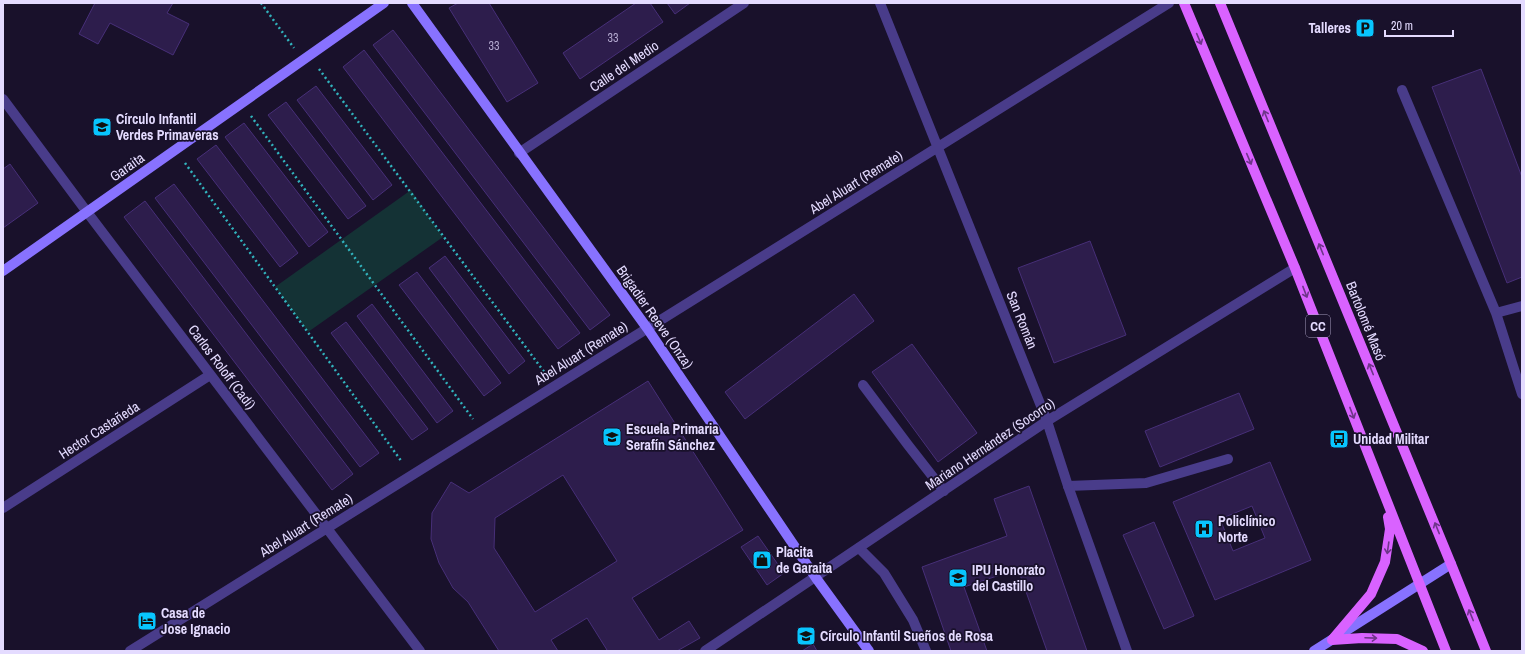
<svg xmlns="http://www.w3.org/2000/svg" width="1525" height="654" font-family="'Archivo Narrow',sans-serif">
	<rect width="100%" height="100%" fill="#19112b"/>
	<path fill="#143235" d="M411,190l32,47 -135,95 -33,-45z"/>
	<path fill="#2d1d4c" stroke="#472f78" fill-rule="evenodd" d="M95,3h78l-6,10 22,11 -16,31 -63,-32 -12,21 -19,-10z
		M458,3h31l49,80 -31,19 -58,-94z
		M636,3h14l13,19 -83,57 -17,-26z
		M667,3h23l-15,11z
		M393,30l217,285 -20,15 -217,-285z
		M364,50l216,283 -22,16 -215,-282z
		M1481,69l41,108v100l-15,6 -75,-196z
		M316,86l76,99 -19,15 -76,-100z
		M286,102l80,104 -18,13 -80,-104z
		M244,123l84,109 -19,15 -84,-110z
		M216,145l82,108 -18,14 -83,-108z
		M10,164l28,39 -35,25v-59z
		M174,184l205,269 -19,14 -205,-269z
		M145,201l208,273 -21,16 -208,-273z
		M1090,241l36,94 -72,28 -36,-95z
		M445,256l80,105 -16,13 -80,-106z
		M417,272l84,111 -17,13 -85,-111z
		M854,294l20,27 -129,98 -20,-27z
		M372,304l81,107 -16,12 -80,-107z
		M346,322l82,107 -16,11 -81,-107z
		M912,344l65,89 -39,29 -66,-90z
		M648,381l95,149 -111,68 27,42 30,-19 11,17 -23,13h-73l3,-1 -20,-32 -36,22 7,11h-59l-31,-49 -15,-14 -14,-25 -8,-24 1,-26 19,-31 18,11zM563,475l54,86 -82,51 -41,-64 1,-30z
		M1239,393l15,36 -94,38 -15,-36z
		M1270,462l41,98 -96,40 -42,-98zM1252,506l13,32 -32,13 -13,-32z
		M1029,486l58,165h-40l-29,-82 -54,18 23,64h-36l-29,-84 85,-31 -13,-37z
		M1154,522l40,94 -30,13 -41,-94z
		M758,536l26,37 -17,12 -26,-38z
		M813,644l4,7h-15z"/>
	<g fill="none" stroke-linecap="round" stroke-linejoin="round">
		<path stroke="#31b3bd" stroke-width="2.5" stroke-dasharray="2 3" stroke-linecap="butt" d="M261,3l33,45
			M319,69l226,304
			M251,116l222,303
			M185,163l217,299"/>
		<path stroke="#493c8a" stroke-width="10" d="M1402,90l94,223 26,81
			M1496,313l26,-7
			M863,385l45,60 36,46
			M1068,486l78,-3 82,-24
			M859,548l25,25 29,47 13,31"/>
		<path stroke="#493c8a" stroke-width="10" d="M880,3l167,418 21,65 59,165
			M3,99l84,113 333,439
			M519,153l225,-150
			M3,508l207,-133
			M130,651l1039,-648
			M705,651l342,-230 248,-153"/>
		<path stroke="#8872ff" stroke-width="10" d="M412,3l235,325 169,250 53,73
			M3,271l381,-268
			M1314,651l137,-87"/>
		<path stroke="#d962ff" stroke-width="10" d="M1184,3l111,265 151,383
			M1220,3l231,561 35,87
			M1332,640l39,-46 14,-32 5,-33 -2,-12
			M1332,640l30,-2 35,1 26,12"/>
	</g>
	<defs><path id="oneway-shaft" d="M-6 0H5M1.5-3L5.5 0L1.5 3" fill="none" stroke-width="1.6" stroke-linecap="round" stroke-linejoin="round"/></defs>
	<g stroke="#6f358a">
		<use href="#oneway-shaft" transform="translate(1199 39) rotate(67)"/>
		<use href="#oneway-shaft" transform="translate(1266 116) rotate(-112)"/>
		<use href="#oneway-shaft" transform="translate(1249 159) rotate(67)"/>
		<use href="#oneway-shaft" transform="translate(1321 249) rotate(-112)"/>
		<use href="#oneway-shaft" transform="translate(1305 292) rotate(69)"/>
		<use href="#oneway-shaft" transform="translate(1371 369) rotate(-112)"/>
		<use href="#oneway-shaft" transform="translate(1352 413) rotate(69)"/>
		<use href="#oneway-shaft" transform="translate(1437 528) rotate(-112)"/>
		<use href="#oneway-shaft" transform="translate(1388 548) rotate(98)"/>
		<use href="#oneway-shaft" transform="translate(1471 615) rotate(-112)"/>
		<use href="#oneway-shaft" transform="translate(1371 638) rotate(2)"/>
	</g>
	<defs>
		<symbol id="parking-square" viewBox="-11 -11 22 22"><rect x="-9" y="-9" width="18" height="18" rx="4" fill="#08c5fe" stroke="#19112b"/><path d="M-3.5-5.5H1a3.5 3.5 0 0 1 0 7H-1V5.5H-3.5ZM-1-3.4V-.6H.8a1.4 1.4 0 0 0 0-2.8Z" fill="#111"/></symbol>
		<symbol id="school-square" viewBox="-11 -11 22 22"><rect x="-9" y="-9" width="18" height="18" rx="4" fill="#08c5fe" stroke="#19112b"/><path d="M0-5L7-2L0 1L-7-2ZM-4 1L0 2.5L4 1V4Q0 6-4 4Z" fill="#111"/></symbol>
		<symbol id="bus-square" viewBox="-11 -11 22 22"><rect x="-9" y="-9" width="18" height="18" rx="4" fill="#08c5fe" stroke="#19112b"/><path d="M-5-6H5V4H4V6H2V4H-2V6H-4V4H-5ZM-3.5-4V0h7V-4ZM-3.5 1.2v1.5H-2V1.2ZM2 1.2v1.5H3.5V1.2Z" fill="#111"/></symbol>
		<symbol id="hospital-square" viewBox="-11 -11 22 22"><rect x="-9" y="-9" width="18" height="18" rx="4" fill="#08c5fe" stroke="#19112b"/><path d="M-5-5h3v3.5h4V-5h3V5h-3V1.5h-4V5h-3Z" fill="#111"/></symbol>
		<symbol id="shop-square" viewBox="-11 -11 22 22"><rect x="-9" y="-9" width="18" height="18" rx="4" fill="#08c5fe" stroke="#19112b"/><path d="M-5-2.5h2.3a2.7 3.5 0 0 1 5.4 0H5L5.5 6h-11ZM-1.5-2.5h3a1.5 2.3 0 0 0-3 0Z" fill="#111"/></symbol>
		<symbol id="hotel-square" viewBox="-11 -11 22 22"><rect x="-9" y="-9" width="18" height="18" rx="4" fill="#08c5fe" stroke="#19112b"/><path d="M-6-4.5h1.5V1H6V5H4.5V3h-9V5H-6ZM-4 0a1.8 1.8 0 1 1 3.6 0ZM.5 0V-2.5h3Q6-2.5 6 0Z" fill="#111"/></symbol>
	</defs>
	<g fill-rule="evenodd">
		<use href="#parking-square" x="1354" y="17" width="22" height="22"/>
		<use href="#school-square" x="91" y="116" width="22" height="22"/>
		<use href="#school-square" x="601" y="426" width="22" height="22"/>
		<use href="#bus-square" x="1328" y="428" width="22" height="22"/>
		<use href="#hospital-square" x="1193" y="518" width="22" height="22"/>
		<use href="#shop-square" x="751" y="549" width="22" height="22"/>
		<use href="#school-square" x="947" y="567" width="22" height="22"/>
		<use href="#hotel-square" x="136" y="610" width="22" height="22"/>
		<use href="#school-square" x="795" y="625" width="22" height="22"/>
	</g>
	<g text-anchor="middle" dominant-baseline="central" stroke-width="3.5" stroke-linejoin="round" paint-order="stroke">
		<g font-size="12" fill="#b6acd2">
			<text x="613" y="38">33</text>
			<text x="494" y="46">33</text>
		</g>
		<rect fill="#19112b" stroke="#a79ebf" stroke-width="1" x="1306" y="315" width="24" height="22" rx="3"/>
		<g font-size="13" font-weight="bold" fill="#e4dbff">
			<text x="1318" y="326">CC</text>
		</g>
		<g font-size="14" font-weight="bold" fill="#e4dbff" stroke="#19112b" text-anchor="start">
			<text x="1351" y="28" text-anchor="end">Talleres</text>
			<text x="116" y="119">Círculo Infantil<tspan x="116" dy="16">Verdes Primaveras</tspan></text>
			<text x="626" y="429">Escuela Primaria<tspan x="626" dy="16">Serafín Sánchez</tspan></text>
			<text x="1353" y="439">Unidad Militar</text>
			<text x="1218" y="521">Policlínico<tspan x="1218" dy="16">Norte</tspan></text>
			<text x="776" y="552">Placita<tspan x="776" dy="16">de Garaita</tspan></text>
			<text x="972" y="570">IPU Honorato<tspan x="972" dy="16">del Castillo</tspan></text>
			<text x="161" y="613">Casa de<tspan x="161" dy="16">Jose Ignacio</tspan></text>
			<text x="820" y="636">Círculo Infantil Sueños de Rosa</text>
		</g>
		<g font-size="14" fill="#e4dbff" stroke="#19112b">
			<text transform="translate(624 66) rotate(-34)">Calle del Medio</text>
			<text transform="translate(127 167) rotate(-35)">Garaita</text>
			<text transform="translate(856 182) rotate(-32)">Abel Aluart (Remate)</text>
			<text transform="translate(655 317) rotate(55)">Brigadier Reeve (Onza)</text>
			<text transform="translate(1022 320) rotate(68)">San Román</text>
			<text transform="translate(1366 321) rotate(68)">Bartolomé Masó</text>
			<text transform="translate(581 353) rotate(-32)">Abel Aluart (Remate)</text>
			<text transform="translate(222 367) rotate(53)">Carlos Roloff (Cadí)</text>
			<text transform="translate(99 430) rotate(-33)">Hector Castañeda</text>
			<text transform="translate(990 444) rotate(-34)">Mariano Hernández (Socorro)</text>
			<text transform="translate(306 525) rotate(-32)">Abel Aluart (Remate)</text>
		</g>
	</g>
	<rect width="1525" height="654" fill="none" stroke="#e4dbff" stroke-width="8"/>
	<path d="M1385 30v6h68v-6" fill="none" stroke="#e4dbff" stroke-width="2"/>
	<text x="1391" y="30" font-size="12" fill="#e4dbff" stroke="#19112b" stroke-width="3" paint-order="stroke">20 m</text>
</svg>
